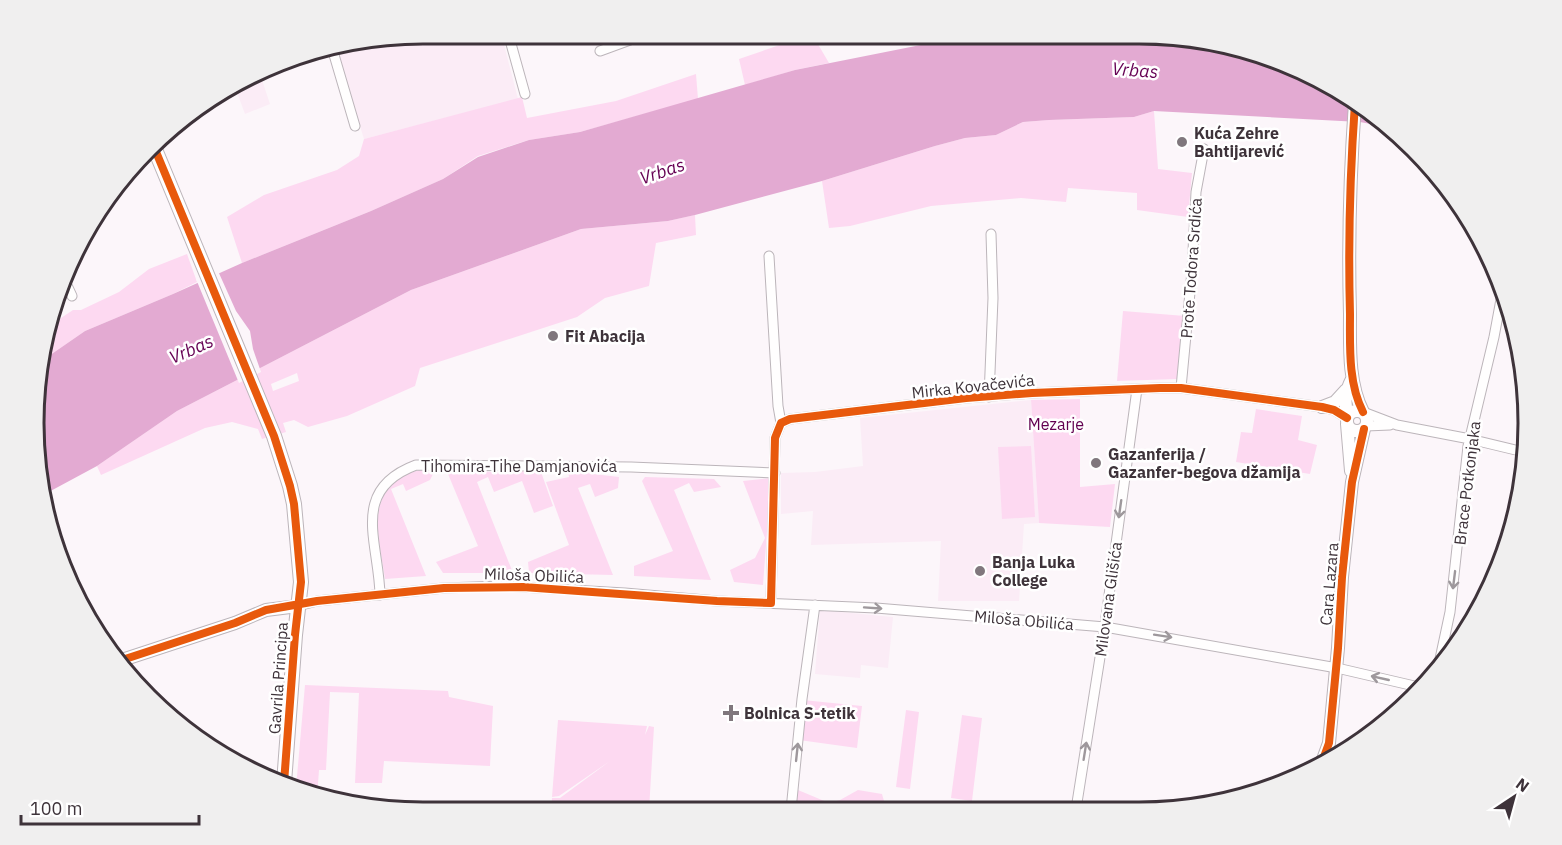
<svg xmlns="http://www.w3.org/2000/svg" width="1562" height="845" font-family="'IBM Plex Sans',sans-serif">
	<rect width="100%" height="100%" fill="#fcf6fa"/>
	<path fill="#fbecf6" d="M423,33h78l17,66 -154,40 -29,-92z
		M260,74l10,30 -25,10 -10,-27z
		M1031,400l8,123 -15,1 -5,77h-81l3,-60 -130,4 2,-34 -32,3v-41l34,-1 48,-6 -3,-48z
		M820,610l73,7 -5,51 -27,-3 -1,13 -45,-4z"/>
	<path fill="#fdd9f1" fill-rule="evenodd" d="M812,34l17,29 -34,7 -50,15 -6,-26z
		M696,74l2,25 -118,33 -51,8 -51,16 -35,23 -72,32 -129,52 -15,-46 37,-22 73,-25 22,-14 5,-17 158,-42 5,21 89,-17z
		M1154,111l4,58 34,4 -4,44 -51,-7v-17l-69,-5 -2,14 -45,-4 -90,8 -81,20 -21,2 -7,-47 113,-35 30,-8 31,-3 27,-13 26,-2 85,-3z
		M695,215l1,20 -40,8 -7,43 -44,12 -28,19 -157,51 -5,18 -68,30 -39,11 -14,-7 -11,3 3,9 -24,7 -4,-10 -26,-7 -27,6 -104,47 -4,-9 80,-55 234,-121 170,-61 87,-8zM297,373l2,8 -26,10 -2,-7z
		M187,254l10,28 -24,12 -88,37 -42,29 3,-32 27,-18h8l38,-18 30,-23z
		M1123,311l62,5 -8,63 -60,2z
		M1080,399v88l35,-3 -5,43 -71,-4 -8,-123z
		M1256,409l46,7 -4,24 19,5 -7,29 -74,-12 5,-30 11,1z
		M1031,446l4,71 -33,2 -4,-72z
		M451,468l40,4 49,-3 13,37 -19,7 -12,-32 -28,11 -6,-15 -11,5 36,91h-70l-7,-11 42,-16 -30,-72 -1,-4z
		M426,469l8,3 -4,8 -24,11 -3,-7 -12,5 35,87 -41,3c-4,-31 -19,-76 11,-98 10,-7 17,-10 30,-12z
		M568,471l51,6 -1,11 -23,9 -5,-13 -12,4 35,87 -84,-2 -1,-11 41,-17 -23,-63 23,-5z
		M645,477l69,2 7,8 -27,5 -5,-9 -15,7 37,90 -77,-4v-10l39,-15 -31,-70z
		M771,478l-8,107 -29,-3 -4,-12 25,-12 10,-20 -22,-57z
		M305,685l143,6 1,6 44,9 -3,60 -106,-5 -2,22h-27l4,-90 -29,-1 -4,78h-7l-2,27 -21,-9z
		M803,700l59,6 -5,42 -58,-8z
		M906,710l13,2 -9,77 -14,-2z
		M962,715l20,3 -10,83 -21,-3z
		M558,720l89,6 -2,9 4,-9 5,1 -5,83 -98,1 1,-13h8l50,-37 -51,35 -7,1z
		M798,790l31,13 11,-3 18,-10 24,4 2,7 -1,9h-47l-30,-4v4h-11z"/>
	<path fill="#e3aad2" d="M976,34h189l76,12 93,39 47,41 -21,-4 -206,-11 -20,6 -85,3 -26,2 -27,13 -31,3 -30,8 -113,35 -127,34 -27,6 -87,8 -170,61 -234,121 -80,55 -52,28 -11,-46 9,-88 42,-29 88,-37 69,-31 129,-52 72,-32 35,-22 51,-17 51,-8 215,-62z"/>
	<path fill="#fcf6fa" d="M218,271l18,40 14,20 3,18 8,23 -22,11 -43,-104z"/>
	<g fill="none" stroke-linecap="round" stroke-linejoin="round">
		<defs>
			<path id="minor" d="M508,33l17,61
				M332,48l23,78
				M600,51l30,-11 10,-7
				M769,256l9,150 3,17
				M65,281l7,15
				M1181,388l11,-117 4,-79 8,-43
				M989,397l4,-99 -2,-64
				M1363,412l34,13 73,14 54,13
				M1366,426l24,-1
				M380,595c-1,-53 -31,-105 36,-130l215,2 144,6
				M771,603l4,-165 6,-15 9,-4 176,-21 66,-5 128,-5h21l141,19 12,3 13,8
				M298,606l19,-5 127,-13 59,-2 122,7 92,8 159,7 229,19 232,41 86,20
				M1437,673l13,-61 18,-166 26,-109 8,-43
				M213,748h1
				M1076,809l28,-177 33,-243
				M791,810l11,-111 13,-94"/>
			<path id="tertiary" d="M1355,103c-5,70 -7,140 -5,211 0,32 -2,69 13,98
				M1322,407l13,-5 11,-12
				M1347 421a10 10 0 1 1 20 0a10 10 0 1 1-20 0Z
				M1348,415c-5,-13 -2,-24 4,-36
				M1347,424l4,47
				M119,661l116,-38 31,-13 32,-4
				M1321,765l8,-22 9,-95 4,-71 10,-95 12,-53"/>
			<path id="secondary" d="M154,147l120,289 16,50 4,18 7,78 -6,53 -11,148"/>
		</defs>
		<use href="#minor" stroke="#bcb5ba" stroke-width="11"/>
		<use href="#tertiary" stroke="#bcb5ba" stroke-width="14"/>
		<use href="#secondary" stroke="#bcb5ba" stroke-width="16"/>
		<use href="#minor" stroke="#fffefe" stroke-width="9"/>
		<use href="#tertiary" stroke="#fffefe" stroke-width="12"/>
		<use href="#secondary" stroke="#fffefe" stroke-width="14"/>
		<defs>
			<path id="cycleway" d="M1355,103c-5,70 -7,140 -5,211 0,32 -2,69 13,98
				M154,147l120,289 16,50 4,18 7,78 -6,53 -11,148
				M119,661l116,-38 31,-13 51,-9 127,-13 79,-1 194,14 54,2 4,-165 6,-15 9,-4 176,-21 66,-5 128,-5h21l141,19 12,3 13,8
				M1321,765l8,-22 9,-95 4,-71 10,-95 12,-53"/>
		</defs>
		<use href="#cycleway" stroke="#fff" stroke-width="11"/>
		<use href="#cycleway" stroke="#e8590c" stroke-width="8"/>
	</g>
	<defs><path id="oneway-shaft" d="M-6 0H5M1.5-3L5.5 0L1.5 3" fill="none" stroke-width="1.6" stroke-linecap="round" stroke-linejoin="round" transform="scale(1.5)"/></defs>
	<g stroke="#9e989c">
		<use href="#oneway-shaft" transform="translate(1120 509) rotate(98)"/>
		<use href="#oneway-shaft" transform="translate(1454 580) rotate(97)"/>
		<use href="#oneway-shaft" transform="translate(873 608) rotate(4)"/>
		<use href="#oneway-shaft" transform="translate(1163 636) rotate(9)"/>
		<use href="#oneway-shaft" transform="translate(1380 678) rotate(-167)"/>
		<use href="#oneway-shaft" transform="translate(1085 751) rotate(-81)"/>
		<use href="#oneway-shaft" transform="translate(797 752) rotate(-84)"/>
	</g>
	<g fill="#80777d" stroke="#fff" stroke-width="2">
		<circle cx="1182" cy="142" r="6"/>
		<circle cx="553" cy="336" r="6"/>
		<circle cx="1096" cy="463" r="6"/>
		<circle cx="980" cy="571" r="6"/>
		<path d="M728 704h6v6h6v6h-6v6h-6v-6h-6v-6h6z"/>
	</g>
	<g text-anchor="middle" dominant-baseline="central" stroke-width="5" stroke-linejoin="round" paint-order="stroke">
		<g font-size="16" font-weight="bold" fill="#3e333a" stroke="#fff" text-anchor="start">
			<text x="1194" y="133">Kuća Zehre<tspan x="1194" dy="18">Bahtijarević</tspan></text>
			<text x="565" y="336">Fit Abacija</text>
			<text x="1108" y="454">Gazanferija /<tspan x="1108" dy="18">Gazanfer-begova džamija</tspan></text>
			<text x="992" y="562">Banja Luka<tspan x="992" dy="18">College</tspan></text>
			<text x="744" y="713">Bolnica S-tetik</text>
		</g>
		<g font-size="16" fill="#3e333a" stroke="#fff">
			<text transform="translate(1191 268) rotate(-86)">Prote Todora Srdića</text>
			<text transform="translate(973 386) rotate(-6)">Mirka Kovačevića</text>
			<text x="519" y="466">Tihomira-Tihe Damjanovića</text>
			<text transform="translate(1467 483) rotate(-83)">Brace Potkonjaka</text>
			<text transform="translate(534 575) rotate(2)">Miloša Obilića</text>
			<text transform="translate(1329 584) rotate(-85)">Cara Lazara</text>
			<text transform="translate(1108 599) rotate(-82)">Milovana Glišića</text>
			<text transform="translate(1024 620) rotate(5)">Miloša Obilića</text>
			<text transform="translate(278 678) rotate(-86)">Gavrila Principa</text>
		</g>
		<g font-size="16" fill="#620050" stroke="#fff">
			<text x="1056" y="424">Mezarje</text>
		</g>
		<g font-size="18" font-style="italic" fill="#650153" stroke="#fff">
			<text transform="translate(1135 70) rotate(4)">Vrbas</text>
			<text transform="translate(662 171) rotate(-19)">Vrbas</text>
			<text transform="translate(191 349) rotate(-24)">Vrbas</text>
		</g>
	</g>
	<path d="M0 0H1562V845H0ZM423 44H1139A379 379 0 0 1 1518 423V423A379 379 0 0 1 1139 802H423A379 379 0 0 1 44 423V423A379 379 0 0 1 423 44Z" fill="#f0efef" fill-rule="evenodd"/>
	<path fill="none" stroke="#3e333a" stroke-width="3" d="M423 44H1139A379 379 0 0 1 1518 423V423A379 379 0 0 1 1139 802H423A379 379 0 0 1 44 423V423A379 379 0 0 1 423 44Z"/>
	<g transform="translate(1514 797) rotate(36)" stroke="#ffffff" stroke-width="4.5" paint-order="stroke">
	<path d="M0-4.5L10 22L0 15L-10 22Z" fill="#3e333a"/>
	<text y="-9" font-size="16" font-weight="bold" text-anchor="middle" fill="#3e333a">N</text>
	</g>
	<path d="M21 815v9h178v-9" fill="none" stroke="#3e333a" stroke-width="3"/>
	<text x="30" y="815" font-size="18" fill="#3e333a" stroke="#ffffff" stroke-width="4.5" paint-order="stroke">100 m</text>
</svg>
